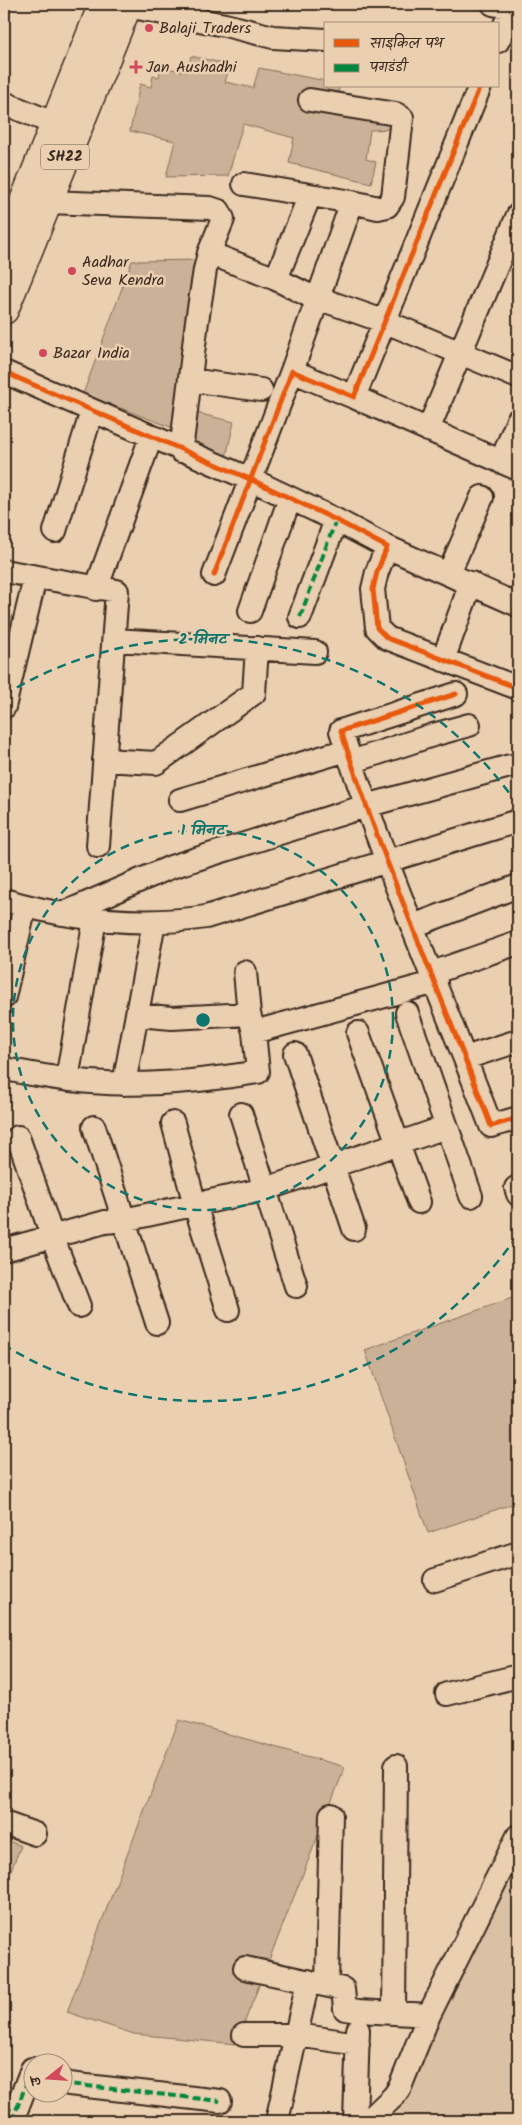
<svg xmlns="http://www.w3.org/2000/svg" width="522" height="2125" font-family="Kalam,'Playpen Sans Deva',sans-serif">
	<rect width="100%" height="100%" fill="#eacfb1"/>
	<filter id="ink" filterUnits="userSpaceOnUse"><feTurbulence type="fractalNoise" baseFrequency=".02" numOctaves="2"/><feDisplacementMap in="SourceGraphic" scale="10" xChannelSelector="R" yChannelSelector="G"/><feConvolveMatrix kernelMatrix="1 2 1 2 8 2 1 2 1" color-interpolation-filters="sRGB"/></filter>
	<g filter="url(#ink)">
		<path fill="#dac0a4" d="M518,1852v269h-125z"/>
		<path fill="#cbb197" stroke="#836e5a" d="M191,56l39,9 -5,17 28,6 6,-20 67,13v5h13l-3,24 57,8v11l-23,1 -4,29 10,3 -5,21 -82,-20 5,-25 -51,-14 -15,52 -62,1 9,-36 -45,-10 10,-47 11,3 2,-11 6,1 2,-10 26,5z
			M202,260l-26,169 -93,-35 49,-133z
			M197,413l37,9 -8,35 -38,-9z
			M518,1296v206l-90,31 -63,-183z
			M179,1720l166,47 -109,277 -102,-10 -67,-22z
			M4,1839l17,7 -17,41z"/>
		<g fill="none" stroke-linecap="round" stroke-linejoin="round">
			<defs>
				<path id="minor" d="M493,4l19,4 -14,33
					M127,6l98,19 48,12 53,3
					M310,100l86,14 6,4 -9,79 -6,9 -9,2 -26,-6
					M4,103l66,27
					M244,184l108,18 -60,169
					M47,202l163,6 9,3 4,8 -14,34 -4,17 -8,51 -16,130
					M209,253l67,26 30,15 80,28 132,55
					M276,279l34,-84
					M4,372l248,108 84,40 51,27 -10,25 -4,17 4,39 10,10 131,50
					M190,380l71,10
					M354,397l164,72
					M428,430l90,-215
					M501,462l17,-42
					M55,531l37,-120
					M387,547l131,58
					M4,571l113,20 -19,255
					M449,573l33,-76
					M214,575l78,-204 62,26 126,-311
					M96,589l55,-152
					M250,611l40,-113
					M300,617l36,-97
					M114,640l201,12
					M443,660l28,-77
					M456,694l-115,37c43,134 100,263 150,395l27,-8
					M4,707l31,-129
					M104,760l52,3 98,-70 3,-45
					M351,762l82,-27 36,-10
					M180,800l167,-50
					M4,900c65,19 135,27 202,17l312,-96
					M62,914l109,-47 195,-61 144,-40
					M413,926l105,-40
					M245,972l4,42
					M432,973l86,-30
					M4,997l21,-91
					M407,1013l64,183
					M137,1015l35,3 77,-4 5,18 182,-50
					M358,1033l61,169
					M295,1054l59,175
					M465,1058l53,-17
					M4,1069c29,5 58,11 87,13 55,5 113,-1 167,-10l-4,-40
					M67,1079l28,-160
					M124,1084l30,-162
					M241,1114l55,172
					M173,1123l22,82 33,105
					M94,1127l63,196
					M18,1137l34,99 27,70
					M518,1188h-2l2,6
					M4,1250l101,-28 19,-2 142,-31 180,-62
					M435,1580l83,-27
					M447,1694l71,-18
					M4,1823l31,11
					M245,1968l98,21 2,20 14,2 70,4
					M327,1984l4,-169
					M394,2013l2,-247
					M244,2035h53l61,9
					M62,2081l7,3 151,17
					M12,2121l20,-52
					M277,2121l31,-140
					M355,2121l3,-91
					M368,2121l26,-25 6,-9 29,-72 89,-179"/>
				<path id="highway" d="M4,251l99,-247
					M4,310l124,-306"/>
			</defs>
			<use href="#minor" stroke="#3b2a1e" stroke-width="26"/>
			<use href="#highway" stroke="#3b2a1e" stroke-width="31"/>
			<use href="#minor" stroke="#eacfb1" stroke-width="22"/>
			<use href="#highway" stroke="#eacfb1" stroke-width="28"/>
			<path stroke="#00873e" stroke-width="4" stroke-dasharray="8 4" stroke-linecap="butt" d="M300,617l36,-97
				M62,2081l7,3 151,17
				M4,2107l10,5
				M12,2121l20,-52"/>
			<defs>
				<path id="cycleway" d="M4,372l248,108 84,40 51,27 -10,25 -4,17 4,39 10,10 131,50
					M214,575l78,-204 62,26 126,-311
					M456,694l-115,37c43,134 100,263 150,395l27,-8"/>
			</defs>
			<use href="#cycleway" stroke="#eacfb1" stroke-width="8"/>
			<use href="#cycleway" stroke="#e8590c" stroke-width="5"/>
		</g>
	</g>
	<g fill="none" stroke="#0f766e" stroke-width="2.5" stroke-dasharray="9 6">
		<circle cx="203" cy="1020" r="190"/>
		<path d="M517 1236A381 381 0 0 1 4 1345M4 695A381 381 0 0 1 517 804"/>
	</g>
	<g fill="#d1495b" stroke="#eacfb1" stroke-width="2">
		<circle cx="149" cy="28" r="5"/>
		<path d="M133.5 59.5h5v5h5v5h-5v5h-5v-5h-5v-5h5z"/>
		<circle cx="72" cy="271" r="5"/>
		<circle cx="43" cy="353" r="5"/>
	</g>
	<g text-anchor="middle" dominant-baseline="central" stroke-width="5" stroke-linejoin="round" paint-order="stroke">
		<rect fill="#eacfb1" stroke="#705c4a" stroke-width="1" x="41" y="144.5" width="48" height="25" rx="4"/>
		<g font-size="15" font-weight="bold" fill="#3b2a1e">
			<text x="65" y="157">SH22</text>
		</g>
		<g font-size="16" fill="#3b2a1e" stroke="#eacfb1" text-anchor="start">
			<text x="159" y="28">Balaji Traders</text>
			<text x="146" y="67">Jan Aushadhi</text>
			<text x="82" y="262">Aadhar<tspan x="82" dy="18">Seva Kendra</tspan></text>
			<text x="53" y="353">Bazar India</text>
		</g>
	</g>
	<circle cx="203" cy="1020" r="8" fill="#0f766e" stroke="#eacfb1" stroke-width="2.5"/>
	<g font-size="15" text-anchor="middle" font-weight="bold" fill="#0f766e" stroke="#eacfb1" stroke-width="5" stroke-linejoin="round" paint-order="stroke">
		<text x="203" y="644">2 मिनट</text>
		<text x="203" y="835">1 मिनट</text>
	</g>
	<rect width="522" height="2125" fill="none" stroke="#eacfb1" stroke-width="20"/>
	<rect x="10" y="10" width="502" height="2105" fill="none" stroke="#3b2a1e" stroke-width="2" filter="url(#ink)"/>
	<rect x="324" y="22" width="175" height="65" fill="#eacfb1" stroke="#a48d76"/>
	<rect x="334" y="39" width="25" height="8" fill="#e8590c" stroke="#a48d76"/>
	<text x="370" y="48" font-size="15" fill="#3b2a1e">साइकिल पथ</text>
	<rect x="334" y="64" width="25" height="8" fill="#00873e" stroke="#a48d76"/>
	<text x="370" y="72" font-size="15" fill="#3b2a1e">पगडंडी</text>
	<g transform="translate(48 2078) rotate(253)"><circle r="24" fill="#eacfb1" stroke="#a48d76"/>
	<path d="M0-4L9 19L0 12L-9 19Z" fill="#d1495b"/>
	<text y="-8" font-size="14" font-weight="bold" text-anchor="middle" fill="#3b2a1e">उ</text>
	</g>
</svg>
